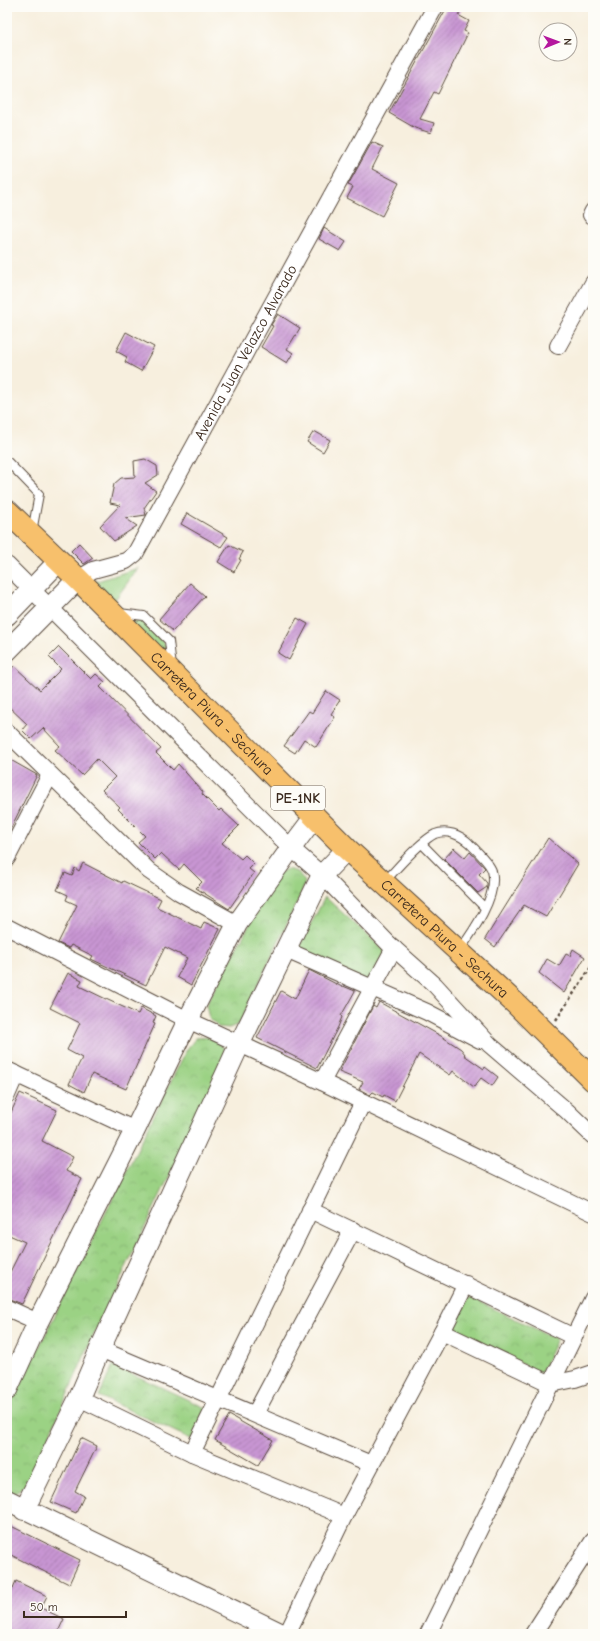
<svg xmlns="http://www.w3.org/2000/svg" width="600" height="1641" font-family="'Comic Neue',sans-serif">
	<defs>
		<pattern id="park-crowns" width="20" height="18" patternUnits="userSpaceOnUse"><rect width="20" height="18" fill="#9bd284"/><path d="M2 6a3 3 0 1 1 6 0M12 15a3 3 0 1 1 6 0" fill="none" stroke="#86b472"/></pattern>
		<pattern id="building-hatch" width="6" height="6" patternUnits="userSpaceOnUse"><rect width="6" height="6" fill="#c895d3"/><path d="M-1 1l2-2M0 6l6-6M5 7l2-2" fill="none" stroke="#a47aab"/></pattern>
	</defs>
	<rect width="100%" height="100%" fill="#fdfcf7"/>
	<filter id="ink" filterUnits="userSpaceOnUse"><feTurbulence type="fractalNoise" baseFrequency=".025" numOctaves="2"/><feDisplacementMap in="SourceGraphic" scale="8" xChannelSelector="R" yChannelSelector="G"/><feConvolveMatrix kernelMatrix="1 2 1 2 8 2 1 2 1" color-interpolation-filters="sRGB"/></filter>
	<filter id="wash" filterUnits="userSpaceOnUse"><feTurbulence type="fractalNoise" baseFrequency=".012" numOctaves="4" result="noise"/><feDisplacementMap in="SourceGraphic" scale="16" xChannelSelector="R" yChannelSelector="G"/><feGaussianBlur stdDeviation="0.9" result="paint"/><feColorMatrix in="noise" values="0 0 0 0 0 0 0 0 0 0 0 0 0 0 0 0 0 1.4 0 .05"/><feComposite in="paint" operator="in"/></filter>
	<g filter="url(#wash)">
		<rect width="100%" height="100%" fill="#f7efde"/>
		<path fill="#9bd284" stroke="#6b7e51" d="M138,568l-26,36 -21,-21z
			M124,620l19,1 23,24 -2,14z"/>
		<path fill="url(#park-crowns)" stroke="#6b7e51" d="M287,869l11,3 7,10 -3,10 -63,132 -10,4 -11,-1 -9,-9 -3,-13 71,-131z
			M325,897l61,55 -18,31 -71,-32z
			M211,1037l13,11v13l-135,284 -60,138 -15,10 -7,-1v-80l180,-363 9,-11z
			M469,1297l88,42 -16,34 -88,-42z
			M113,1365l95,44 -15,31 -94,-44z"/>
		<g id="blocks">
			<path fill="url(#building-hatch)" d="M447,7h16l-5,8 11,6 -5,10 4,2 -30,61 -4,-2 -14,27 14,4 -3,10 -16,-5 -26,-15z
				M372,142l11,5 -11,22 27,14 -17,33 -35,-18 6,-11 -5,-2z
				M324,228l22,14 -6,9 -21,-12z
				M278,314l22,14 -13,21 6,4 -6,10 -26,-16 12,-21 -2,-1z
				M126,332l28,15 -13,24 -16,-9 2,-5 -11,-6z
				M314,431l16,9 -7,12 -16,-10z
				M145,459l12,7 1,9 -13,8 11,8 -12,17 2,7 -21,3 12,8 -23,15 -14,-15 20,-21 -10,-2 4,-19 7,-6 14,-1 -1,-16z
				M187,513l41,24 -7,10 -40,-23z
				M79,543l14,15 -9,6 -13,-13z
				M229,545l14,7 -4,7 2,1 -7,12 -16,-10z
				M190,583l15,13 -32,35 -14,-12z
				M297,618l11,6 -19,36 -11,-7z
				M59,647l32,32 5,-5 9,8 -5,5 61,62 -5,4 17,17 5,-6 25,28 -1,2 17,17 2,-2 18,17 -17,17 19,16 4,-4 9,9 -5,5 5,4 -25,36 -33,-21 6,-6 -18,-18 -5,6 -18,-17 -6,6 -17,-17 7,-6 -27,-27 2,-2 -18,-17 13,-13 -18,-18 -15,16 -27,-25 5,-4 -17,-18 -12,11 -9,-9 5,-6 -20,-19v-31l7,-8 26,24 21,-21 -12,-12z
				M326,691l14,9 -9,14 4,3 -19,30 -12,-8 -9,14 -11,-7 25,-35 3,2z
				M7,758l30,17 -30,61z
				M548,838l30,26 -32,53 -22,-12 -29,42 -10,-8z
				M454,848l11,10 5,-6 15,16 -6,6 8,9v4l-9,6 -34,-34z
				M83,863l39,20 1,-2 38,18 -4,8 44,22 3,-7 16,7 -29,56 -14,-8 10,-19 -22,-11 -19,38 -55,-26 2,-3 -22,-11 -2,3 -11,-5 19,-38 -11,-5 2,-5 -11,-5 8,-17 7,3 3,-8 4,3z
				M573,949l12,8 -21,36 -25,-20 8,-14 12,7 7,-12 4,2z
				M309,970l33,17 1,-1 12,5 -14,25 1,1 -4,10 -21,41 -60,-30 24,-47 14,8z
				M68,973l14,7 -3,6 29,14 30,14 3,-6 15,8 -3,7 2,1 -29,65 -34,-15 -8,18 -15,-8 13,-26 -15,-8 13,-27 -30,-15z
				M379,1002l62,34 20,13 4,5 -1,1 20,14 1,-2 13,10 -6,9 -11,-8 -7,9 -21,-16 -3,4 -31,-21 -24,47 -11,-6 -1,2 -10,-5 -3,3 -11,-6 4,-7 -24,-10 34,-66 3,2z
				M20,1093l37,17 -15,31 31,16 -7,14 16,8 -60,125 -15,-6v-28l3,2 15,-30 -18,-8v-113z
				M229,1415l44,25 -15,25 -43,-25z
				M81,1438l16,8 -22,45 9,5 -8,17 -25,-11z
				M7,1524l73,36 -11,24 -62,-31z
				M16,1581l31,15 -6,12 23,11 -7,15h-50v-49l6,3z"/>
		</g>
	</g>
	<g filter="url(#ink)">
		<use href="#blocks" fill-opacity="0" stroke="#57483b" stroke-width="1"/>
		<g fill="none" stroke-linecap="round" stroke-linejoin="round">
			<defs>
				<path id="service" d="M7,461l32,33 -7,38
					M119,613l25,3 25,25 3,26
					M422,844l63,64
					M384,882c12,-12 36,-41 51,-48 12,-5 25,1 34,9 6,6 21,20 23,28 7,24 -20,62 -33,80"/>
				<g id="minor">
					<path d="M593,211l-2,4 2,1"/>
					<path d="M558,346l35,-63"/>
					<path d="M7,565l284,283 31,27 67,69 46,41 55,60 77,66 26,25"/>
					<path id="s1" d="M78,579l15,-9 33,-9 9,-7 300,-547"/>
					<path d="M7,732l142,139 30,21 58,32"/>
					<path d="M7,858l43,-83"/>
					<path d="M7,927l181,93 134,62 271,131"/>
					<path d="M286,950l141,62 53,28"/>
					<path d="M7,1070l128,60"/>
					<path d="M322,1082l72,-134"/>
					<path d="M7,1095l9,-21"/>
					<path d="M310,1210l264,127"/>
					<path d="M7,1308l31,14"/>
					<path d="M442,1332l109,52 24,-5 18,-6"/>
					<path d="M100,1349l271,115"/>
					<path d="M79,1398l113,55 152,63"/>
					<path d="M255,1414l98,-184"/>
					<path d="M192,1453l171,-351"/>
					<path d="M287,1634l57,-118 98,-184 24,-48"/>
					<path d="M428,1634l165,-336"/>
					<path d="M533,1634l60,-93"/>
				</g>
				<path id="tertiary" d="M7,615l52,-54
					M7,651l71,-72
					M7,1390l31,-68 97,-192 53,-110 49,-96 54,-76 24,-32
					M7,1500l275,134
					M24,1510l55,-112 21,-49 140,-306 82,-168 25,-26"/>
				<g id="primary">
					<path id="s2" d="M7,511l71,68 269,270 169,155 77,76"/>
				</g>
			</defs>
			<use href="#service" stroke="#57483b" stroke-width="10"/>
			<use href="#minor" stroke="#57483b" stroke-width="18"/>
			<use href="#tertiary" stroke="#57483b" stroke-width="22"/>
			<use href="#primary" stroke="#57483b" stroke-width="24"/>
			<path stroke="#57483b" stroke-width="2.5" stroke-dasharray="3 3" stroke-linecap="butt" d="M556,1020l37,-56"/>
			<use href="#service" stroke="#fff" stroke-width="8"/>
			<use href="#minor" stroke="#fff" stroke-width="16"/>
			<use href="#tertiary" stroke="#fff" stroke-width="20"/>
			<use href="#primary" stroke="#f7c06c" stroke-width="22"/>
		</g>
	</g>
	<g text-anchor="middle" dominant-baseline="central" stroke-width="3.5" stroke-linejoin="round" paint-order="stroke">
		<rect fill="#fdfcf7" stroke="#75695f" stroke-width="1" x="271" y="786" width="54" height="24" rx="3"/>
		<g font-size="14" font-weight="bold" fill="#3b2a1e">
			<text x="298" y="798">PE-1NK</text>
		</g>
		<g font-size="15" fill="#3b2a1e" stroke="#fdfcf7">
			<text stroke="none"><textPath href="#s1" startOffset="293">Avenida Juan Velazco Alvarado</textPath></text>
			<text stroke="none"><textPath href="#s2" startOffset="288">Carretera Piura - Sechura</textPath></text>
			<text stroke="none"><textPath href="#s2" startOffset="612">Carretera Piura - Sechura</textPath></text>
		</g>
	</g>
	<rect width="600" height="1641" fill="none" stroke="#fdfcf7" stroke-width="24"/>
	<g transform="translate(558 42) rotate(89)"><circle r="19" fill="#fdfcf7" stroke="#afa8a0"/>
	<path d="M0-3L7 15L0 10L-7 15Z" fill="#b5179e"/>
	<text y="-6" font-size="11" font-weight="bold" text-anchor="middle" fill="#3b2a1e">N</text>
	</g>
	<path d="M24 1611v6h102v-6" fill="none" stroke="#3b2a1e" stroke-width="2"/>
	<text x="30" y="1611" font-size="12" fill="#3b2a1e" stroke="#fdfcf7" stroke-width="3" paint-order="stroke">50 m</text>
</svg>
